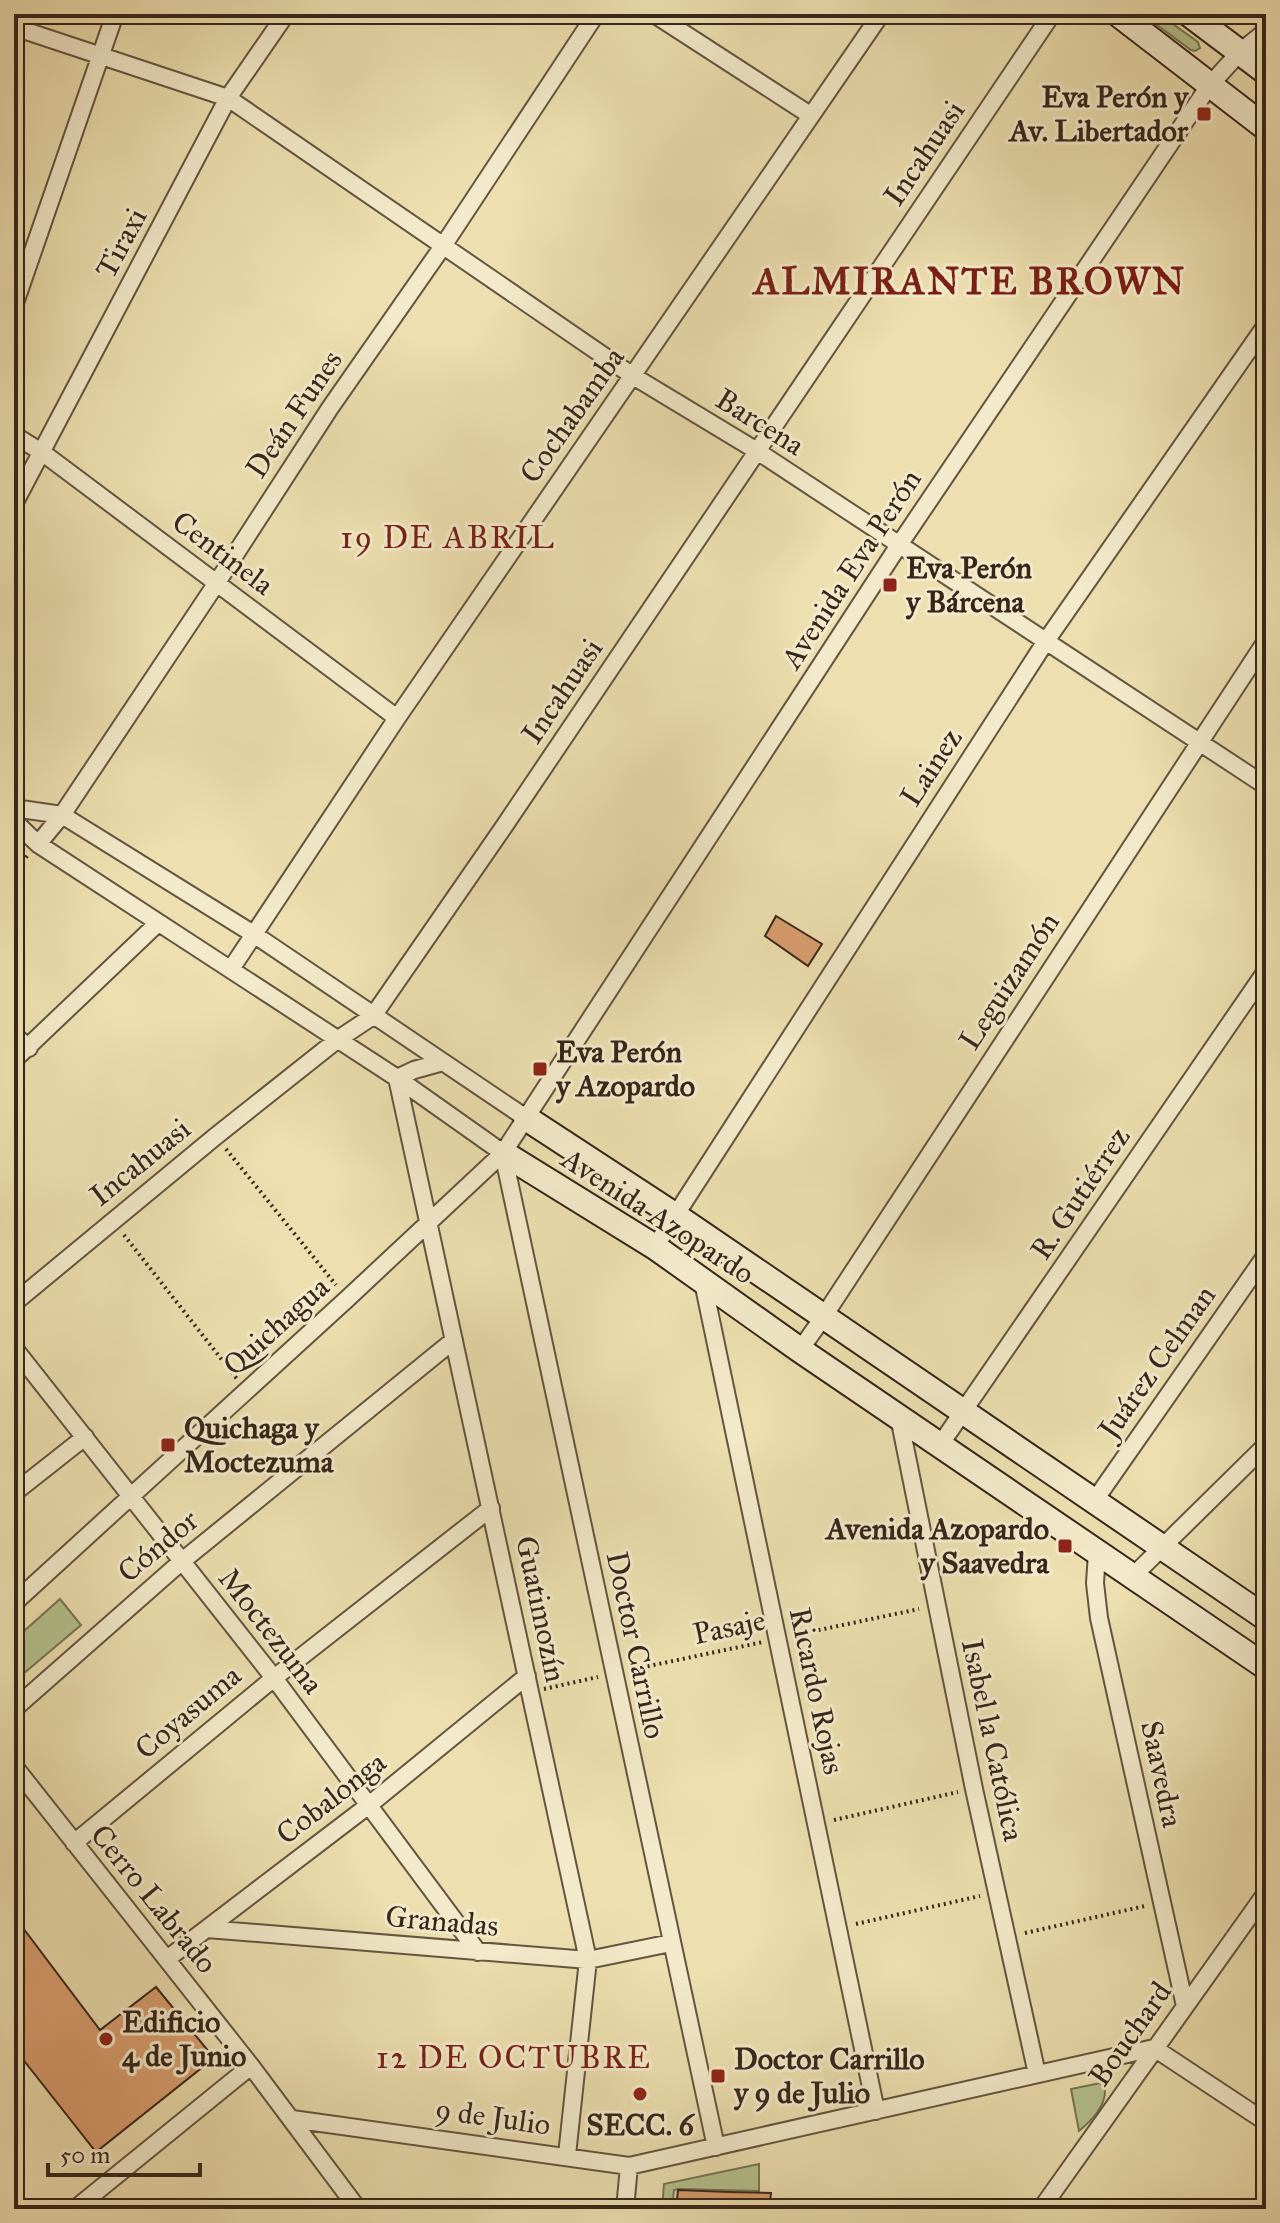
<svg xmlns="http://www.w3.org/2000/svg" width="1280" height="2223" font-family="'IM FELL Great Primer',serif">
	<rect width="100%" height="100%" fill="#eddfaf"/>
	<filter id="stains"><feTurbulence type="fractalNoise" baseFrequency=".0025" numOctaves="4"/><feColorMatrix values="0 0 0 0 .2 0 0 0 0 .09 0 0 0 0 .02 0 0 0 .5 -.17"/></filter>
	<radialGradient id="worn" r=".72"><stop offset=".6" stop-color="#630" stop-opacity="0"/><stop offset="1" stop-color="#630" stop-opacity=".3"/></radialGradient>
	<path fill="#b4c28d" stroke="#767454" stroke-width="2" d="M1142,14h17l39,28 2,6 -5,3 -4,-1z
		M60,1599l21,26 -65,55 -2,-40z
		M1100,2083l5,6c1,17 -13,31 -26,42l-8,-42z
		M759,2164v27l-81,-2 -4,1 -2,19h-10l2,-25z"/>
	<path fill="#da9e6f" stroke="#37251b" stroke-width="2" d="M776,916l46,28 -14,22 -43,-30z
		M14,1916l86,114 56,-43 58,71 -118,94 -82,-104z
		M678,2190l51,2 42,1 -2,16h-93z"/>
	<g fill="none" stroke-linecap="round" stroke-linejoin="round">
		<defs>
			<path id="street" d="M654,14l156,101
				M14,27l214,71 405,278 124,75 509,335
				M14,306l101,-292
				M14,435l29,18 354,265
				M14,504l214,-406 58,-84
				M14,808l48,7 193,120 271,183
				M14,821l24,23 359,234 106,75
				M38,844l24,-29 154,-231 114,-176 113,-162 153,-232
				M231,969l166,-251 484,-704
				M14,1035l15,13
				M14,1060l144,-137
				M397,1078l191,882 -21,195
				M397,1078l17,-8 29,-8
				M503,1153l213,994
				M655,1247l391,-606 220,-316
				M703,1282l173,829
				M14,1303l202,-167 121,-96 36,-24 130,-188 549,-814
				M14,1348l260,330 204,274
				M800,1350l24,-34 442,-675
				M899,1417l75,372 63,285
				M940,1445l326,-474
				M14,1493l71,-56
				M1095,1500l171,-245
				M1097,1553l-2,30 4,35 86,388
				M1133,1576l133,-131
				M14,1603l333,-304 156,-146 396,-608 310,-459 30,-33 27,-22
				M14,1709l167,-147 273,-222
				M14,1766l237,300 107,143
				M74,1843l200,-165 217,-170
				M207,1929l381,31 83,-17
				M167,1959l202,-154 158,-129
				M292,2119l337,47 525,-118 112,74
				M75,2209l176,-143
				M625,2209l4,-43
				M1041,2209l225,-316"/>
			<path id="secondary" d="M1118,14l148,114
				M1189,14l77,58
				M526,1118l150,98 590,402
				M503,1153l152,94 145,103 466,317"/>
		</defs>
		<use href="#street" stroke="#645440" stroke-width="20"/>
		<use href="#secondary" stroke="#37251b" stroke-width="28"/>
		<path stroke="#37251b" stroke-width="4" stroke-dasharray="2 4" stroke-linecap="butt" d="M14,871l14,-16
			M226,1149l110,136
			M124,1235l113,144
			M795,1635l124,-26
			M630,1670l133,-28
			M544,1689l54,-12
			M834,1820l124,-28
			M856,1924l124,-28
			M1025,1933l120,-27"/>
		<use href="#street" stroke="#f3eacb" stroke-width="16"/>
		<use href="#secondary" stroke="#f3eacb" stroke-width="24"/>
	</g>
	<g fill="#8f2418" stroke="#f3eacb" stroke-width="3">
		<rect x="1196" y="106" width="16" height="16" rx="4"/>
		<rect x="882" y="577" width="16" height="16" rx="4"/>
		<rect x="532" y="1061" width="16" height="16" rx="4"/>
		<rect x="160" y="1437" width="16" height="16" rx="4"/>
		<rect x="1057" y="1538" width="16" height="16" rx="4"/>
		<circle cx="106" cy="2039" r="8"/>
		<rect x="710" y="2068" width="16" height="16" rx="4"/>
		<circle cx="640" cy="2094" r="8"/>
	</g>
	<g text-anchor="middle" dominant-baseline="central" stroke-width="6" stroke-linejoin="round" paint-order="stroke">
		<g font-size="30" font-weight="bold" fill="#37251b" stroke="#f3eacb" text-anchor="start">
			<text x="1188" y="97" text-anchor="end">Eva Perón y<tspan x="1188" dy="34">Av. Libertador</tspan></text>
			<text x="906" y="568">Eva Perón<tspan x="906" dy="34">y Bárcena</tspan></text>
			<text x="556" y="1052">Eva Perón<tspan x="556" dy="34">y Azopardo</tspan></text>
			<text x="184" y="1428">Quichaga y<tspan x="184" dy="34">Moctezuma</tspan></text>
			<text x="1049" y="1529" text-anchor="end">Avenida Azopardo<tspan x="1049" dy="34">y Saavedra</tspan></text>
			<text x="122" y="2022">Edificio<tspan x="122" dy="34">4 de Junio</tspan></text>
			<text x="734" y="2059">Doctor Carrillo<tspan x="734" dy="34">y 9 de Julio</tspan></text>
			<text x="640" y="2125" text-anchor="middle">SECC. 6</text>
		</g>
		<g font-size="30" fill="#37251b" stroke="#f3eacb">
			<text transform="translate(924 153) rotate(-56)">Incahuasi</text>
			<text transform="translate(121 243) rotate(-62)">Tiraxi</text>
			<text transform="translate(294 414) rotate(-56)">Deán Funes</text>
			<text transform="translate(572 415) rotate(-55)">Cochabamba</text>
			<text transform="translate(760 422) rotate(32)">Barcena</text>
			<text transform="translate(223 553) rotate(37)">Centinela</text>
			<text transform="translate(851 569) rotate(-57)">Avenida Eva Perón</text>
			<text transform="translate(562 691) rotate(-56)">Incahuasi</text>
			<text transform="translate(931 767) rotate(-57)">Lainez</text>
			<text transform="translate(1009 981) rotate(-57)">Leguizamón</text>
			<text transform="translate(140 1162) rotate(-39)">Incahuasi</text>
			<text transform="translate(1080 1193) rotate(-56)">R. Gutiérrez</text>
			<text transform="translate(658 1216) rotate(33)">Avenida Azopardo</text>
			<text transform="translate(276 1326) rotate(-42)">Quichagua</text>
			<text transform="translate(1157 1362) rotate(-55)">Juárez Celman</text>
			<text transform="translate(158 1546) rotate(-40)">Cóndor</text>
			<text transform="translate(541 1609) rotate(78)">Guatimozín</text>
			<text transform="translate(729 1627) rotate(-12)">Pasaje</text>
			<text transform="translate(271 1631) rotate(52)">Moctezuma</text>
			<text transform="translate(636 1645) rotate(78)">Doctor Carrillo</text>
			<text transform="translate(817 1691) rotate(78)">Ricardo Rojas</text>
			<text transform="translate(188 1712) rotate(-40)">Coyasuma</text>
			<text transform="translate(993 1740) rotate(78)">Isabel la Católica</text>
			<text transform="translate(1162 1774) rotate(78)">Saavedra</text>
			<text transform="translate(331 1798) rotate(-38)">Cobalonga</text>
			<text transform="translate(154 1899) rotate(51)">Cerro Labrado</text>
			<text transform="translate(442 1921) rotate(5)">Granadas</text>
			<text transform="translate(1130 2034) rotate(-55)">Bouchard</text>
			<text transform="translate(493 2117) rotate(8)">9 de Julio</text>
		</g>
		<g font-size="32" letter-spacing="2" fill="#7a1f14" stroke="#f3eacb">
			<text x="448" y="537">19 DE ABRIL</text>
			<text x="514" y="2057">12 DE OCTUBRE</text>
		</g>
		<g font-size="38" font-weight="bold" letter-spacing="2" fill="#7a1f14" stroke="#f3eacb">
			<text x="970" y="281">ALMIRANTE BROWN</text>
		</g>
	</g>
	<rect width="1280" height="2223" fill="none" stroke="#eddfaf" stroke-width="48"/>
	<rect x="16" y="16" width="1248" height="2191" fill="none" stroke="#37251b" stroke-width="4"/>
	<rect x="24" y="24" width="1232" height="2175" fill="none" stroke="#37251b" stroke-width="2"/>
	<path d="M48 2163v12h152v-12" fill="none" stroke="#37251b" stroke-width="4"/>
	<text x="60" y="2163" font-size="24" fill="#37251b" stroke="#f3eacb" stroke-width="6" paint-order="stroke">50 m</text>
	<rect width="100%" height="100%" filter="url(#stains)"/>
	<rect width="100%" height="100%" fill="url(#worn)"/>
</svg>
